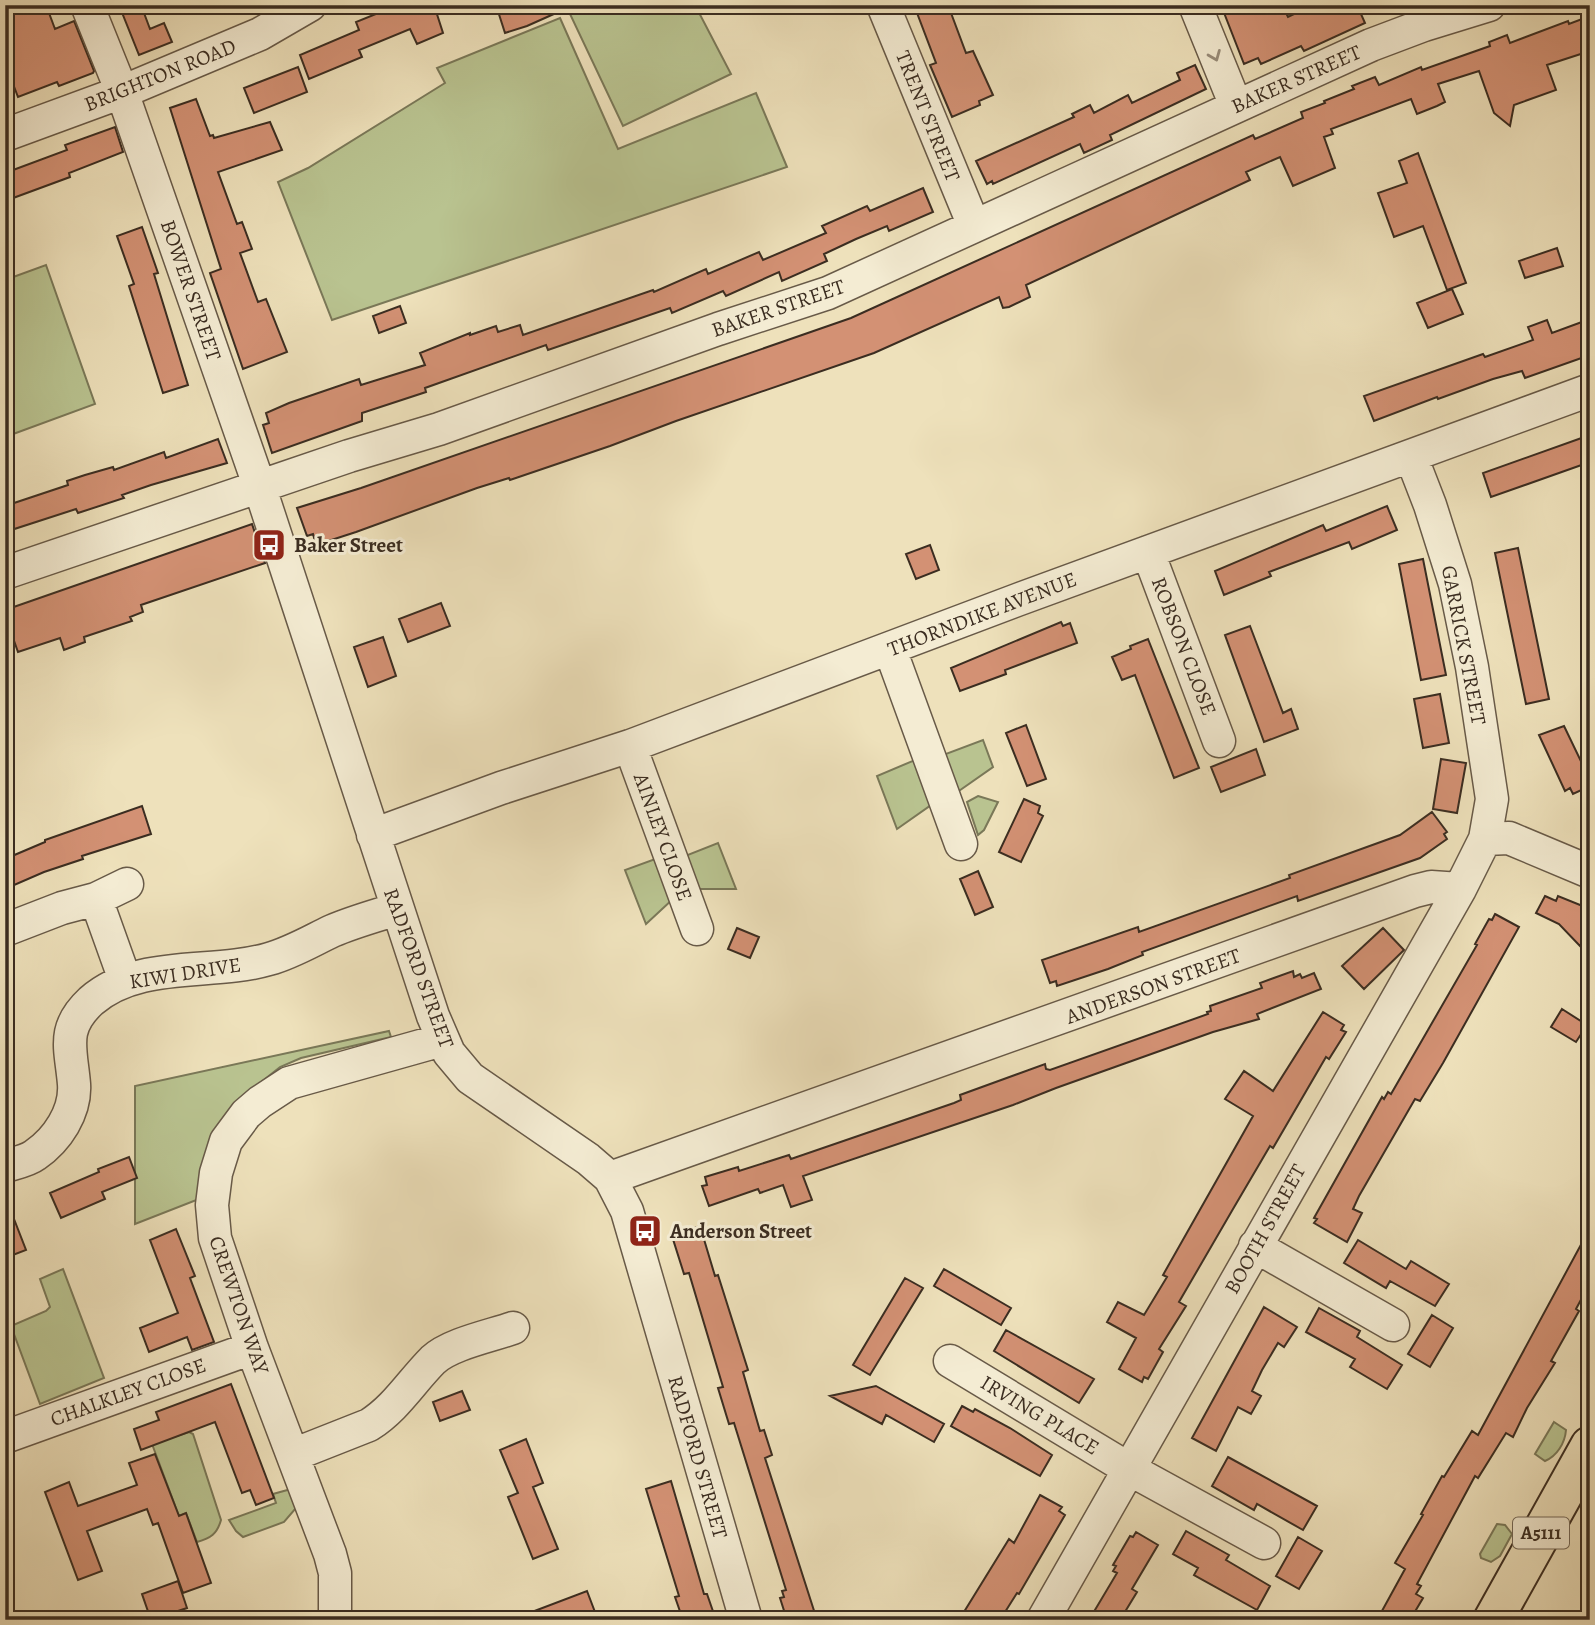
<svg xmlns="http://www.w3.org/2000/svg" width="1595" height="1625" font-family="Alegreya,serif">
	<rect width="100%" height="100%" fill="#eee1bb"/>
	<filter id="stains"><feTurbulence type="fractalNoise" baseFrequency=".00286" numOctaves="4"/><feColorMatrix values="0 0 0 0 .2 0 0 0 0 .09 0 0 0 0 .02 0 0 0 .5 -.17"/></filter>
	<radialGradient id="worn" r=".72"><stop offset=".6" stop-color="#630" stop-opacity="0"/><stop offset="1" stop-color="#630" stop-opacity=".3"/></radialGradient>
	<path fill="#b9c390" stroke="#7a7858" stroke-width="2" d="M588,5h107l36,69 -108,52 -53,-112z
		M560,18l58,131 138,-56 31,74 -455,153 -54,-138 30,-14 137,-85 -8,-15z
		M46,265l49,139 -90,33v-157z
		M983,740l10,27 -37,26 -13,-38z
		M915,760l16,45 -34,24 -20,-53z
		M978,796l20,6 -14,28 -6,5 -11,-33z
		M718,843l18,46h-41l-10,-33z
		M658,858l16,40 -28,26 -21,-54z
		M389,1031l2,6 -90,21 -21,9 -30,24 -23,22 -14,23 -14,63 -64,25v-138z
		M63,1269l41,109 -64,26 -29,-78 35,-15 4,-4 -10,-28z
		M1554,1422l12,8c-1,13 -9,26 -21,31l-10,-7z
		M189,1432l4,2 28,86c-4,14 -10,18 -24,22l-11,-29 -7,3 -27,-72z
		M291,1489l5,19 -12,14 -41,15 -7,-6 -7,-11 47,-17 -3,-9z
		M1497,1524l8,1 7,9 -12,22 -9,6 -10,-4 -1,-4z"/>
	<path fill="#d39174" stroke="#3b2d21" stroke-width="2" d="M19,5h27l9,24 19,-8 20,50 -1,2 -34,13 -2,-4 -39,15 -13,-34v-52z
		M119,5h22l9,24 14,-6 8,19 -33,13z
		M398,5h36l9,28 -26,11 -7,-15 -51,21 3,7 -53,22 -9,-24 59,-25 -3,-8z
		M496,5h78l-47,21 -22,7z
		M914,5h34l18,48 7,-2 20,44 -14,6 1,4 -28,12 -22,-52 6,-2z
		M1221,5h61l6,12 25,-12h44l8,18 -61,28 -3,-5 -40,18 -3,-6 -14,6z
		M1590,16v35l-43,14 9,25 -42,15 -4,21 -16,-13 -15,-42 -41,13 7,18 -8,4 -20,8 -6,-15 -80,30 2,5 -9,3 11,31 -42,18 -13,-29 -34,15 4,8 -224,105 4,12 -21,10 -6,1 -4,-11 -125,56 -198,68 -66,25 -100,34 -1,-2 -32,10 -121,44 -40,13 -3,-11 -6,2 -10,-28 64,-20 490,-170 402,-183 2,4 48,-21 -2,-6 24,-9 -1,-2 30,-12 -2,-3 23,-9 4,8 42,-18 1,3 68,-24 -1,-4 18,-7 3,8 58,-22 1,3z
		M1195,65l11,24 -96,46 2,5 -28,13 -4,-9 -87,40 -1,-3 -5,3 -11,-23 98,-44 -2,-3 18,-9 4,8 34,-18 4,8 48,-23 -3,-7z
		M298,67l9,25 -53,21 -10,-25z
		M196,99l14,37 3,-1 1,3 56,-16 12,28 -64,22 19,52 5,-2 10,27 -12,4 18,49 8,-3 21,53 -44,17 -33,-96 11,-4 -51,-161z
		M115,127l8,25 -54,21 1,4 -65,24v-28l62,-23 -2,-5z
		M1418,153l48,130 -19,7 -24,-64 -29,11 -16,-44 29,-10 -8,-22z
		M923,188l10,24 -44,19 -2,-5 -31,13 -32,15 3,7 -45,20 -3,-9 -53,24 -3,-5 -51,22 -2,-5 -122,42 -2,-5 -121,43 1,4 -64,21v8l-90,32 -9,-28 6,-2 -3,-10 23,-10 70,-24 2,6 64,-20 -5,-12 50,-20v2l26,-9 2,6 22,-7 3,10 130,-45 1,2 52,-23 2,5 51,-22 4,8 63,-27 -4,-7 45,-20 3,5z
		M142,227l16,46 -4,1 34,111 -25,8 -34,-107 5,-2 -17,-48z
		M1557,248l6,18 -38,12 -6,-17z
		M1452,289l11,25 -35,14 -11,-25z
		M400,306l6,17 -27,10 -6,-17z
		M1590,319v36l-65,23 -3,-7 -29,8 -55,20 -1,-2 -63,24 -10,-25 119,-42 2,3 48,-17 -5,-13 19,-7 5,13z
		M1590,435v27l-99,35 -8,-24z
		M218,439l9,24 -76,22 -29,10 2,3 -46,15 -2,-4 -71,23v-26l63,-21 -1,-4 18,-6 28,-8 1,3 50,-18 2,6z
		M1387,506l10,24 -45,19 -3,-7 -80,30 2,4 -47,19 -9,-24 108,-46 3,6z
		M252,524l13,39 -124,42 2,7 -13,5 2,4 -48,16 1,5 -21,8 -4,-12 -42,14 -5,-14 -8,2v-30z
		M930,545l9,25 -23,9 -10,-25z
		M1518,548l31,151 -23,5 -31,-151z
		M1423,559l23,116 -25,5 -22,-116z
		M441,603l9,23 -42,16 -9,-23z
		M1061,622l2,4 7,-3 7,20 -72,27 1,4 -46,17 -9,-23z
		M1250,626l33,87 8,-4 7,20 -34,13 -39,-107z
		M383,637l13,39 -28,11 -14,-40z
		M1148,639l51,129 -25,10 -39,-103 -13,5 -10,-23 19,-8 -1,-3z
		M1440,694l9,49 -26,5 -9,-49z
		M1026,725l20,54 -19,7 -21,-53z
		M1564,726l26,54v6l-17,8 -3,-6 -5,3 -26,-56z
		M1256,749l9,26 -44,17 -10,-25z
		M1441,759l25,4 -9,50 -24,-4z
		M1024,799l16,7 -2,7 5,3 -22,46 -22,-10z
		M142,806l9,28 -69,22 1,3 -39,13 -39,17v-30l40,-17v-2z
		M1432,812l15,20 -3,2 3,5 -27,19 -122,43 -1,-5 -155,56 1,3 -35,14 -51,17 -1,-5 -6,2 -8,-23 96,-33 1,5 151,-54 -1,-3 111,-40z
		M978,871l15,36 -18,8 -15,-36z
		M1545,896l11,5 2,-5 32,13v29l-5,-2 -5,10 -21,-22 -23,-11z
		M1495,914l24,13 -76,136 -23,38 -5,-2 -56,97 -6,13 9,4 -15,29 -33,-19 3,-4 -3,-1 68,-121 2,2 4,-7 3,2 86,-149 -2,-1 14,-25 3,1z
		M737,928l22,9 -9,21 -22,-9z
		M1383,928l21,22 -40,39 -22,-23z
		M1293,971l1,6 6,-3 2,4 12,-5 7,16 -64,25 2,5 -46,13 -157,56 -43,17 -210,71 9,24 -21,7 -8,-22 -23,8 -2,-4 -49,17 -7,-20 5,-1 -2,-8 33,-10 1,4 50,-16 2,4 163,-56 7,-3 -1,-5 85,-31 1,5 4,1 158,-56 -1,-2 4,-1 -1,-5 52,-18 -2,-5z
		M1562,1009l25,16 -11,17 -25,-15z
		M1323,1012l21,13 -3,5 5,2 -17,27 -3,-2 -53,91 -3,-2 -37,63 -54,93 7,4 -27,43 4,3 -15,27 -4,-2 -2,5 -23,-13 17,-31 -29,-16 11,-20 26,13 23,-38 -4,-2 90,-159 -28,-17 19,-28 29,20z
		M129,1157l8,21 -35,14 3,7 -44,19 -11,-25 49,-21 -1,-3z
		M7,1201l19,49 -21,8v-56z
		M700,1226l15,50 3,-1 30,95 -5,2 17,59 4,-1 8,25 -7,3 52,162h-30l-7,-22 4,-1 -2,-6 4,-1 -52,-167 -5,1 -11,-36 5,-1 -34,-114 -5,1 -12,-38z
		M1590,1228v55l-14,26 3,2 -28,50 4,2 -28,45 -14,29 -7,-4 -28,45 -3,-2 -58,108 4,2 -5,8 7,4 -13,22h-33l28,-51 -10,-6 28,-48 -2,-1 21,-38 2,1 28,-46 6,4z
		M176,1229l19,47 -5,2 24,64 -22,8 -5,-13 -38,15 -9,-24 38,-15 -28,-73z
		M1358,1240l48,29 5,-8 38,23 -14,22 -45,-25 -4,7 -42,-25z
		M944,1269l67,39 -10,17 -67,-39z
		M905,1278l18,10 -53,87 -17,-10z
		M1264,1307l33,20 -13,20 -6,-4 -16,27 -10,21 9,5 -10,18 -13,-7 -22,44 -24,-13z
		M1319,1308l41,23 -3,6 45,28 -15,24 -37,-22 5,-8 -49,-27z
		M1432,1315l21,13 -23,39 -22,-13z
		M1006,1330l88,49 -15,24 -85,-52z
		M231,1384l43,114 -18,7 -6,-15 -8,3 -27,-71 -74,28 -7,-21 25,-9 -3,-8z
		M876,1386l68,38 -10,18 -48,-27 -4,9 -52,-28z
		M462,1391l8,19 -30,11 -7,-19z
		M962,1406l11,6 2,-3 35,19 42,27 -12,21 -89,-50z
		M526,1439l17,44 -10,4 25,62 -25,10 -25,-62 10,-4 -18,-43z
		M155,1454l24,62 7,-3 25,70 -28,10 -25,-70 -5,2 -6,-16 -60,22 15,40 -24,9 -33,-88 24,-10 9,24 59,-21 -8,-22z
		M1228,1457l89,49 -14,24 -46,-26 -3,6 -42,-24z
		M671,1481l33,113h3l9,26h-33l-8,-23 4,-1 -33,-107z
		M1040,1495l22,12 -3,4 6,4 -46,79 -2,-1 -17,27h-41l50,-81 5,4z
		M1186,1531l43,24 -3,5 44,26 -13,24 -63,-35 4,-7 -25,-14z
		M1136,1532l22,13 -26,44 5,3 -17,28h-31l28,-47 -4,-2 3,-5 -3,-1 17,-29 3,1z
		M1298,1537l24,14 -23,38 -23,-13z
		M178,1581l9,27 -36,12 -9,-26z
		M587,1591l11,29h-82v-2z"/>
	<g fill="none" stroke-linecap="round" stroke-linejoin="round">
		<defs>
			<path id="minor" d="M87,5l35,87 138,396 173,528 16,37 21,25 118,81 22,19 17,33 119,409
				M883,5l91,221
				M1195,5l41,101
				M5,135l117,-43 138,-58 50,-29
				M1148,552l71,189
				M5,573l344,-117 90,-27 279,-100 110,-36 543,-248 53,-20 65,-20
				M890,649l71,195
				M630,746l67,183
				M373,835l128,-47 129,-42 387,-146 573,-210
				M1485,839l24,-1 81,34
				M96,899l29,81
				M5,930l57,-22 34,-9 31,-15
				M5,1166c10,-3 22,-5 30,-11 22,-15 41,-43 39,-71 -3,-36 -13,-55 17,-83 48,-42 120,-25 178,-42 22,-6 42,-18 63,-28 21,-9 43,-15 65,-22
				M610,1178l805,-287 16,-4 29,2
				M1255,1246l138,79
				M950,1361l179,108 135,74
				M5,1437l247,-89
				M293,1455l76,-30c27,-17 42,-43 64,-65 17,-16 57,-24 80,-32
				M335,1620v-47l-5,-19 -78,-206 -37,-110 -3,-33 4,-32 10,-32 20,-27 14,-12 29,-19 153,-43
				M1043,1620l417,-731 25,-50 7,-40 -20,-132 -17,-83 -25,-79 -19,-49"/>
			<path id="highway" d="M1493,1620l97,-174"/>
		</defs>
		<use href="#minor" stroke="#685a48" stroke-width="35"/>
		<use href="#highway" stroke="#3b2d21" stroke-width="42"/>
		<use href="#minor" stroke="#f4ecd3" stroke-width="32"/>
		<use href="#highway" stroke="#eee1bb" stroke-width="38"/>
	</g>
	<defs><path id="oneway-chevron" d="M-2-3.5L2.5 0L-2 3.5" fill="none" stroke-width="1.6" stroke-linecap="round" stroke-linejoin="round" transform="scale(1.75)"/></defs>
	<use stroke="#988c7a" href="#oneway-chevron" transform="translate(1215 56) rotate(68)"/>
	<defs>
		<symbol id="bus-square" viewBox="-11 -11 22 22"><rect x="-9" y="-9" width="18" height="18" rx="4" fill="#8f2418" stroke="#f4ecd3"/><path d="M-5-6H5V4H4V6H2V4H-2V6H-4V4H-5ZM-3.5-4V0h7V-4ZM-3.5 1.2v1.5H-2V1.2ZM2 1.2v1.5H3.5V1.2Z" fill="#fff"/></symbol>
	</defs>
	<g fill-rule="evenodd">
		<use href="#bus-square" x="250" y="526" width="38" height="38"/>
		<use href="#bus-square" x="626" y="1212" width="38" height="38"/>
	</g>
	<g text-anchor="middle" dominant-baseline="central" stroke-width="6" stroke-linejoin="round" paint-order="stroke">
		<rect fill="#f4ecd3" stroke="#726656" stroke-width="2" x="1513" y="1517.5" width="56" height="31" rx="5"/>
		<g font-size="19" font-weight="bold" fill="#3b2d21">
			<text x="1541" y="1533">A5111</text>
		</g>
		<g font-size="21" fill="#3b2d21" stroke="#f4ecd3">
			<text transform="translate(160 75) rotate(-22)">BRIGHTON ROAD</text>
			<text transform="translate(1296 79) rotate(-24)">BAKER STREET</text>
			<text transform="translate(928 116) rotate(68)">TRENT STREET</text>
			<text transform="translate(191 290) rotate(71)">BOWER STREET</text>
			<text transform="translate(778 308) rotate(-19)">BAKER STREET</text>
			<text transform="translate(982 614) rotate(-21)">THORNDIKE AVENUE</text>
			<text transform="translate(1464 645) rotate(79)">GARRICK STREET</text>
			<text transform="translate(1184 646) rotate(69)">ROBSON CLOSE</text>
			<text transform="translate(663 837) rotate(70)">AINLEY CLOSE</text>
			<text transform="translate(419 968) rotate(70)">RADFORD STREET</text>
			<text transform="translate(185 973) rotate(-9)">KIWI DRIVE</text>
			<text transform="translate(1153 986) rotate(-20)">ANDERSON STREET</text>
			<text transform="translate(1265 1229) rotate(-61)">BOOTH STREET</text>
			<text transform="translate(239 1305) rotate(71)">CREWTON WAY</text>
			<text transform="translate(128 1392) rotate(-20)">CHALKLEY CLOSE</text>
			<text transform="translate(1040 1415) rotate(31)">IRVING PLACE</text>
			<text transform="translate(698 1457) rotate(74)">RADFORD STREET</text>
		</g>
		<g font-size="21" font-weight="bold" fill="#3b2d21" stroke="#f4ecd3" text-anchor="start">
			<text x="294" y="545">Baker Street</text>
			<text x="670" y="1231">Anderson Street</text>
		</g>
	</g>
	<rect width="1595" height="1625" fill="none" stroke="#eee1bb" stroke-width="28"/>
	<rect x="7" y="7" width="1581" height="1611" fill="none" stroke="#3b2d21" stroke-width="3.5"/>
	<rect x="14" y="14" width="1567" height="1597" fill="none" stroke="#3b2d21" stroke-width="2"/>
	<rect width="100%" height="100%" filter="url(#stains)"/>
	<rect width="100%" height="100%" fill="url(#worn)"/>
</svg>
